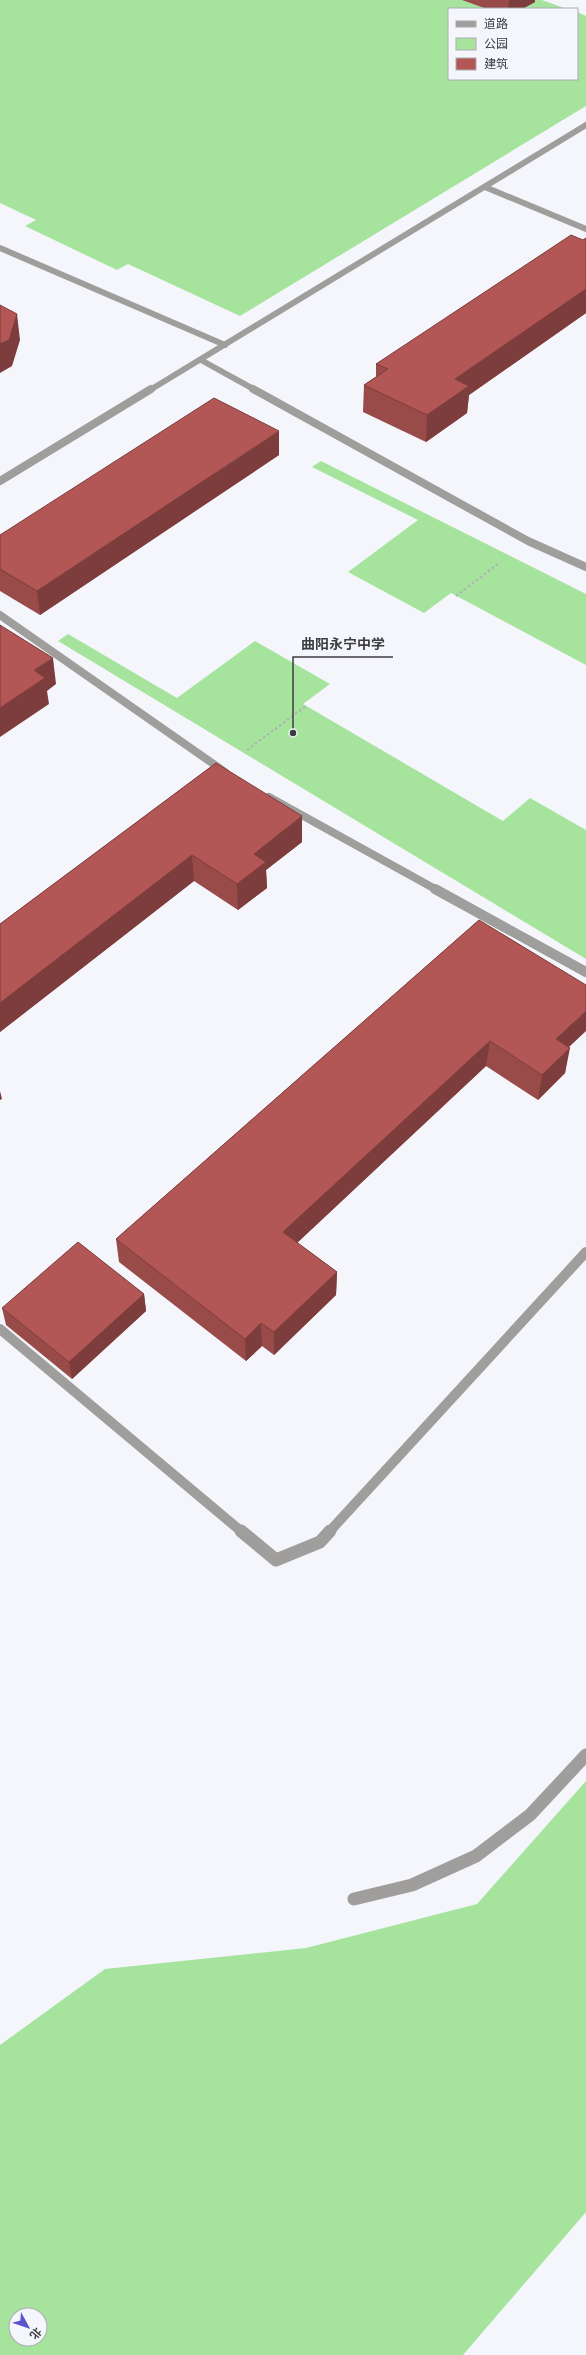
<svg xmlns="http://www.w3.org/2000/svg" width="586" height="2355" font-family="Helvetica,'Noto Sans SC',sans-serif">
	<rect width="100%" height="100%" fill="#f4f6fc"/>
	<path fill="#a6e49e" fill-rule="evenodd" d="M0,0h542l25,9h-118v70h128v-67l9,4v90l-346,210 -112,-52 -11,6 -92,-44 11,-6 -36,-17z
		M321,461l265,133v71l-135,-72 -27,20 -76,-41 70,-52 -106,-53z
		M68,634l109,64 78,-57 75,43 -27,20 200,117 27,-23 56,32v129l-528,-318z
		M586,1781v431l-123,143h-463v-310l105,-76 201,-21 171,-44zM16,2315h24v24h-24z"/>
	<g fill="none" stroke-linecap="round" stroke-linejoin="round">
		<path stroke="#afb0b5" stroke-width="2" stroke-dasharray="2.5 2.5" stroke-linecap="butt" d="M456,596l43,-33
			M247,750l59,-44"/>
		<path stroke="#9f9e9c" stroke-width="6" d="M485,187l101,42
			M0,248l225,97
			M201,360l54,30
			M150,390l436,-265"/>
		<path stroke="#9f9e9c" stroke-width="8" d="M253,389l275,152 58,26
			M0,481l151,-92
			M0,615l225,157
			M269,797l168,93"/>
		<path stroke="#9f9e9c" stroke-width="10" d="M435,889l151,83
			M0,1329l242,203
			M329,1532l257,-280"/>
		<path stroke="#9f9e9c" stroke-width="13" d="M241,1531l35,29 44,-18 10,-11
			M354,1899l58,-14 64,-29 54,-41 56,-60"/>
	</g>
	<path fill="#994b4a" d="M462,0h73v2l-13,7h-35z
		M586,238v75l-117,82 -2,18 -41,29 -63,-30 1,-27 12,-8v-13z
		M279,455l-239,160 -40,-24v-56z
		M216,763l86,79 -36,28 1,18 -29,22 -44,-29 -194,151v-108z
		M479,920l90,128 -4,25 -27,27 -52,-34 -189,177 40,29 -1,23 -62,60 -12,-9 -16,15 -127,-99 -3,-23z
		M144,1294l2,17 -74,68 -66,-54 -4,-17z"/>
	<path fill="#7d3d3c" d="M509,0h26v2l-13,7h-14z
		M586,289v24l-117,82 -2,18 -41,29 1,-27 28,-36z
		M17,314l3,26 -8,26 -12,7v-29z
		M279,431v24l-239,160 -3,-24z
		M53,658l3,26 -9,7 2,13 -49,33v-29l34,-38z
		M302,816v26l-36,28 1,18 -29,22 -1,-26 17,-30z
		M192,855l2,26 -194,151v-29z
		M586,1011v20l-35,33 5,-25z
		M490,1041l-4,25 -203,190v-24z
		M570,1048l-5,25 -27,27 4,-25z
		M0,1091l2,8 -2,1z
		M337,1272l-1,23 -62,60v-23z
		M144,1294l2,17 -74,68 -3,-17z
		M261,1323l1,23 -16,15 -1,-22z"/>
	<path fill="#b25756" stroke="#7d3d3c" d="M571,235l12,5 3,-2v51l-131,90 14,7 -42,29 -63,-30 24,-16 -12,-5z
		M0,305l17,9 -8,26 -9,4z
		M214,398l65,33 -242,160 -37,-22v-34z
		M0,625l53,33 -19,12 11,8 -45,30z
		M216,763l86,53 -48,38 12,8 -29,22 -45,-29 -192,148v-79z
		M479,920l107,65v26l-30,28 14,9 -28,27 -52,-34 -207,191 54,40 -63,60 -13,-9 -16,16 -129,-100z
		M78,1242l66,52 -75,68 -67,-54z"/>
	<path fill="none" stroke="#3c3d3f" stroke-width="1.5" d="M293 733L293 657H393"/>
	<circle fill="#3c3d3f" stroke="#f4f6fc" stroke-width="1.5" cx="293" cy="733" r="4"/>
	<g font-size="14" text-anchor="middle" font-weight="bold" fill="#3c3d3f" stroke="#f4f6fc" stroke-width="4" stroke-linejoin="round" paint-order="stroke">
		<text x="343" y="649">曲阳永宁中学</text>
	</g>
	<rect x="448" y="8" width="130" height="72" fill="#f4f6fc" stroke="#aaacb0"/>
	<rect x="456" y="21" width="20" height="6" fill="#9f9e9c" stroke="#aaacb0"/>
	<text x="484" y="28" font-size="12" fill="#3c3d3f">道路</text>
	<rect x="456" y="38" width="20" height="12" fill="#a6e49e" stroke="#aaacb0"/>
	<text x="484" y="48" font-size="12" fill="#3c3d3f">公园</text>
	<rect x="456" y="58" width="20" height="12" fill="#b25756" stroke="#aaacb0"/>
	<text x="484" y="68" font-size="12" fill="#3c3d3f">建筑</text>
	<g transform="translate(28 2327) rotate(130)"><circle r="19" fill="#f4f6fc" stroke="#aaacb0"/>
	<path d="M0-3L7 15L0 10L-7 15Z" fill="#5b55cd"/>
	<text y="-6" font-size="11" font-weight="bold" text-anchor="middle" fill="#3c3d3f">北</text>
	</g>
</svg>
